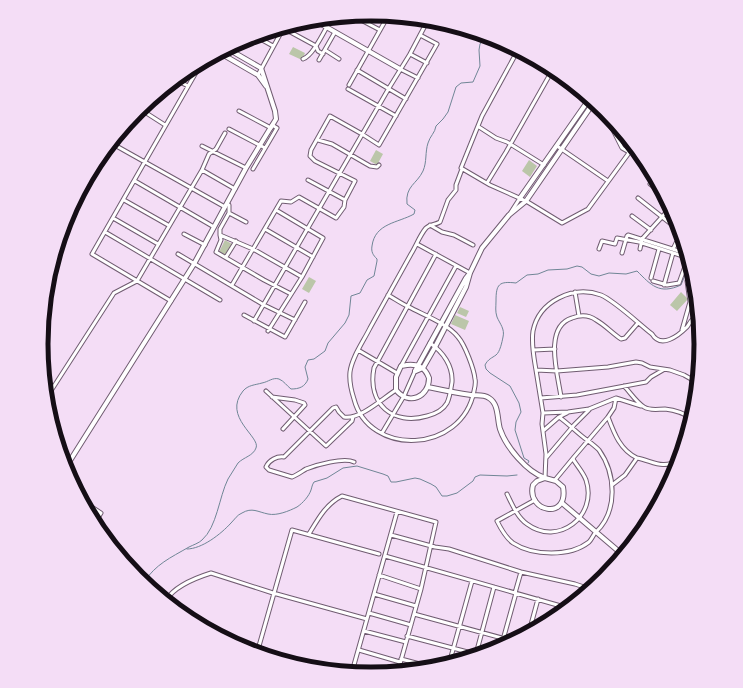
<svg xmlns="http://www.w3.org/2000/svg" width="743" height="688" font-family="Arial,sans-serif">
	<rect width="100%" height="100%" fill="#f4ddf6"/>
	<path fill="#bbc6a9" d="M293,47l12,6 -3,7 -13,-6z
		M376,150l7,4 -6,11 -7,-4z
		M529,160l8,6 -7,11 -8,-6z
		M225,240l7,4 -6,12 -7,-4z
		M309,277l7,4 -7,12 -7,-4z
		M681,292l7,7 -11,12 -7,-6z
		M460,307l9,4 -3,6 -9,-4z
		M455,315l14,6 -4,9 -14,-6z"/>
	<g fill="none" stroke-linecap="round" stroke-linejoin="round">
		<path stroke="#708696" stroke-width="1" d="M528,463l1,-2 -5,-3 -9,-28 1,-8 5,-10 -2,-9 -9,-17 -20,-13 -4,-4 -1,-4c3,-6 7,-7 11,-10 4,-3 6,-13 7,-18 2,-8 -3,-13 -6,-20 -2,-6 -1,-10 -1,-16 0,-17 3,-20 20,-18l11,-8 11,-1 10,-4 19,-1 10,-3 5,1 9,7 8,2 10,-3 17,1 11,-3c14,14 22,24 44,14l9,-22
			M187,549c15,0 34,-15 44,-26 4,-4 6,-8 11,-10 10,-6 16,-1 26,1 9,2 21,-3 29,-7 6,-4 12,-11 14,-17 1,-3 1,-5 3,-8l13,-4 16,-10 14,-2 26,8 5,2 3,6h5l19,-4 5,1 11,5 5,3 6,9h5l10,-3 16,-12 2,-4 5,-2 27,1 10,-1
			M144,582c12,-18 26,-24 45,-35 4,-2 10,-4 13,-7 15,-13 17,-43 26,-61 3,-5 7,-11 10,-16 6,-6 15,-7 18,-15 5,-11 -34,-31 -13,-57 5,-6 12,-6 19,-8 6,-1 11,-6 17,-4 5,2 8,7 12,10 8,0 14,-2 17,-10l-3,-12 3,-7 6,-1 11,-8 3,-8 17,-20 4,-8 2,-19 9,-3 7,-13 7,-4 3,-15v-2c-4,-4 -6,-7 -5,-13 3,-23 26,-23 42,-32l1,-4 -8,-6c-2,-18 10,-20 16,-33 4,-9 2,-19 5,-28 2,-7 7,-10 8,-17l7,-7 5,-7 8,-25 5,-4 12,-1 7,-16 -1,-16 1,-6 6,-8"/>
		<defs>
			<path id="minor" d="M361,20l19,10
				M283,28l33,18 2,5 5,3
				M255,36l18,10
				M325,50l14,9
				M518,50l-36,66 -21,52 29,17 36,16 36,22 26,-14 46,-63
				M410,54l17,9
				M303,59c11,-4 22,-30 29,-41
				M319,60l16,-28
				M400,69l18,9
				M357,70l49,29
				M258,75l26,-48
				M176,80l12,6
				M349,85l39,-69
				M348,89l48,27
				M588,100l25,30 9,18 7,4
				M140,109l25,16
				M239,111l32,17
				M479,127l17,11 11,4 37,23
				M229,129l36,19
				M318,140l14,4 38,22 7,1 2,-2
				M111,143l114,64
				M202,146l44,22
				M557,146l51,35
				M253,169l24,-41 -5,-3
				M202,170l33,19
				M308,180l37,20
				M135,181l79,46
				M487,183l19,-31 47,-83
				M650,184l13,10
				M638,198l42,33
				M124,200l44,25
				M227,204l2,1v8l17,9
				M511,212l9,-14
				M229,213l-9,16v6l33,14 49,28
				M632,216l19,14
				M113,218l45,26
				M430,225l12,7 12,3 19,10
				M265,229l48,28
				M105,232l115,68
				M184,234l21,11
				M220,235l1,5 -5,12 48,28 27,14
				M417,244l53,29
				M58,246l1,-2
				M599,249l3,-8 13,3 2,-6 22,4 50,16
				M640,249l2,-10 29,-32
				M673,249l3,-6 6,-8
				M622,253l5,-17 1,-1 57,18 3,2
				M178,254l86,51 31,15
				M226,257l10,-16
				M651,278l8,-29
				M653,281l14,4 12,-2 9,-25
				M232,285l49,-84 10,1 8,-5 37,21 8,-11 1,-7 10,-19 -40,-20 -5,-5 1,-6 19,-34 32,18 17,11 58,-101 -17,-9
				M664,285l9,-32
				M575,292l4,24
				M388,295c7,4 14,9 21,12 15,8 39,17 49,30 7,8 16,32 17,42 1,4 0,8 -1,12 -12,63 -105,66 -120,8 -3,-9 -5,-17 -4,-27 2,-15 13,-30 20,-44 14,-25 27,-49 41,-74 5,-8 9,-19 15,-26 4,-4 9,-3 14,-6l8,-22 8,-10v-5l6,-16
				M690,298l7,5
				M171,301l-79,-47 110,-192
				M244,315l41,22 20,-35
				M254,321l135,-233 21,-34 18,-34
				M682,330l8,-28 -3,-21 5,-12
				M268,331l34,-54 21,-39 -47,-28
				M430,343c13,9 23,23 22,39 -1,6 -2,15 -5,21 -4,7 -12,11 -20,13 -34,10 -60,-12 -53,-48l62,-114
				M358,350l39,23
				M533,350l22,-1
				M401,366l55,-100
				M536,370l7,43 -1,11 4,30 -1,24
				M624,386c6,6 12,16 20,21 6,4 14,2 21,2 10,1 19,4 27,10
				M697,390l-6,-11 -7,-4 -14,-5 -20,-3 -8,-4 -6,-1 -28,5 -51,4 -21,-1c-2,-12 -5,-26 -3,-39 6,-30 40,-46 68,-36 14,6 38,29 51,39 9,15 26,2 35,-7 2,-2 3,-6 6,-8 1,-1 4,-1 6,-1
				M266,391l60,55 26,-25 1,-4
				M47,397l67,-104 23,-12 65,-111 7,-16 7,-5 9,-16
				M272,397l23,3 9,3 1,2 -22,24
				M561,397c-3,-22 -18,-70 11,-79 8,-3 17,-3 24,2 9,5 16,13 25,19l4,-1 13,-15
				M541,398l36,-3 69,-13 5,-5 12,-7
				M616,398l25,8
				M543,413l25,-1 21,-3 27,-11 -2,10 -6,9c6,16 12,33 29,41l-12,17 -13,10
				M543,431l16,-14 8,-4
				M382,433l22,-37 11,-25
				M546,458l28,-33 15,-15
				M637,458c16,3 25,12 42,2
				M354,462c-10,-5 -38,3 -48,7 -5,3 -9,6 -14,8l-23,-7 -3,-3c3,-7 11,-11 18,-10l49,-49 3,-1 3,5 5,5c16,3 39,-19 52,-27
				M555,480l19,-23
				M507,494c5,10 10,23 20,30 31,23 71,-8 59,-44 -3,-8 -9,-14 -13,-21l1,-2 34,-40
				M535,500l-38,21c4,8 9,17 16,22 20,13 57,14 76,-1 3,-3 4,-7 7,-10 22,-21 20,-58 3,-82 -4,-4 -8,-7 -12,-10 -10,-7 -18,-16 -28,-23
				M84,502l17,11 -6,10
				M309,534c9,-15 17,-30 33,-38l94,26 -15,67 -23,82
				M391,535l44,12 14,2 72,23 54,12 15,5
				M385,556l183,52
				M379,575l42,14
				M515,593l6,-21
				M374,594l42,12
				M166,600c9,-14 29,-22 45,-27l62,20 94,26
				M369,613l42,12
				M414,614l99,27
				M558,616l3,-10
				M364,631l42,11
				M529,632l9,-33
				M407,636l72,19
				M501,647l15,-54
				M359,650l41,12
				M257,653l35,-123 87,24
				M476,654l18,-67
				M401,659l34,9
				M449,664l23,-83
				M353,668l20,6
				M352,672l45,-160"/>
			<path id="tertiary" d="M314,20l86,49
				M220,53l38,22 8,11
				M520,198l70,-100
				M407,365c11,-1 18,2 22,13 0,19 -20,28 -33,12v-13l5,-11z
				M415,371l51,-93 4,-5 12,-25 27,-33 17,-14 68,-99
				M416,371l7,-3 12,-21 31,-60 4,-14
				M428,387c14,3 28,6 43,8 6,1 12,-1 18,3 10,6 8,21 11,31 6,18 27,43 45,49
				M66,467l128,-203 52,-96 30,-49 -1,-8 -14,-43 -33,-19
				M545,478l11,3 7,6c6,34 -37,25 -30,-2l4,-4z
				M562,503l61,52"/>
		</defs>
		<use href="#minor" stroke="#705c71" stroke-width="5"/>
		<use href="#tertiary" stroke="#705c71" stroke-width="6"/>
		<use href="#minor" stroke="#fff" stroke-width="3"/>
		<use href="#tertiary" stroke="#fff" stroke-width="4"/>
	</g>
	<path d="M0 0H743V688H0ZM48 344a323 323 0 1 1 646 0a323 323 0 1 1-646 0Z" fill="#f4ddf6" fill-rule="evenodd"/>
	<path fill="none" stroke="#150e16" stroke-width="5" d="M48 344a323 323 0 1 1 646 0a323 323 0 1 1-646 0Z"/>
</svg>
